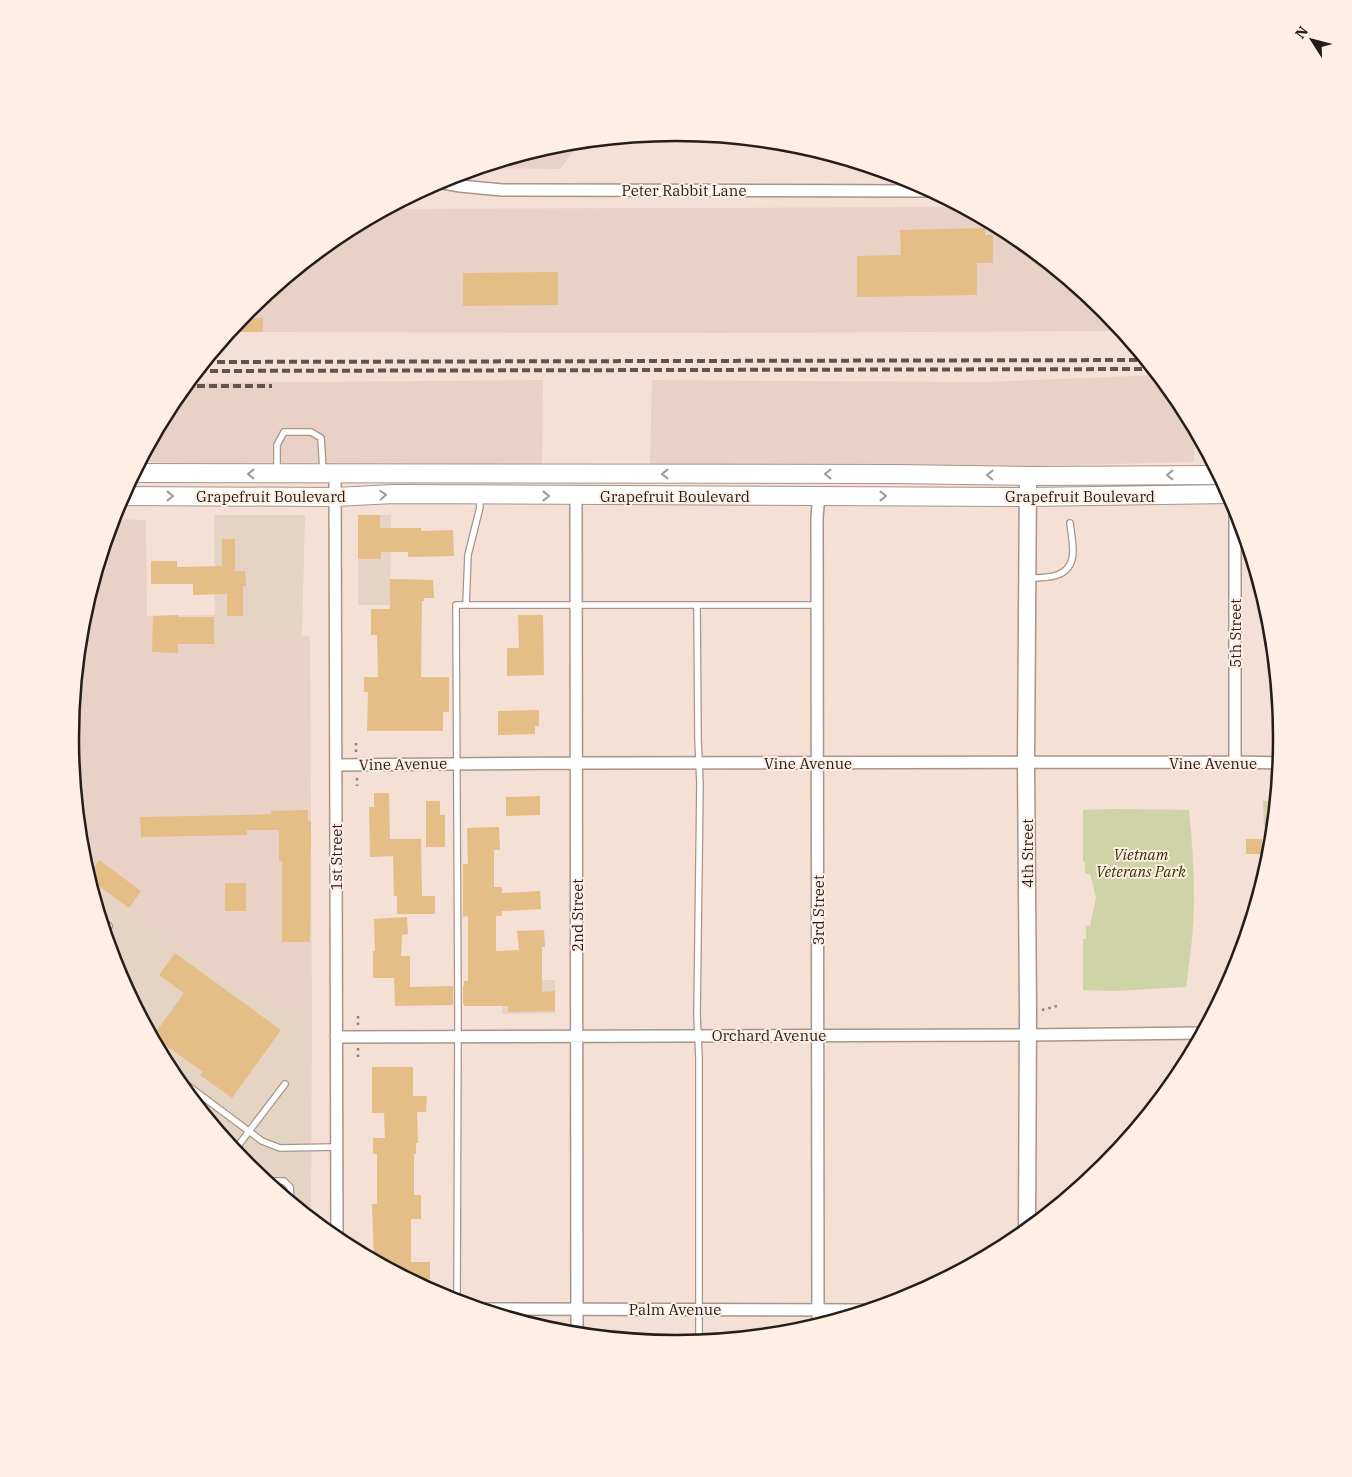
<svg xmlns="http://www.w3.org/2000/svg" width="1352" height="1477" font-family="'IBM Plex Serif',serif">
	<rect width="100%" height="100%" fill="#f4e0d4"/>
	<path fill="#e5d4c3" d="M214,515h91l-3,121 -87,1z
		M358,515h33l-1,90h-32z
		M89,882l154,112 69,22 -1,203 -64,-52 -75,-92 -56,-105z
		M501,980h54v33l-53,1z"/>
	<path fill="#e9d1c6" d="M580,142l-20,27 -82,-1 80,-24z
		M960,207l53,28 92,75 6,8v13l-390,2 -491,-1 18,-22 92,-76 47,-25z
		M1158,375l22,27 14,26v34l-206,5 -338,-1 2,-86 333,2z
		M543,380l-1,87 -402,-5 32,-60 15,-19z
		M112,519l34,1 1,96 68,-1 1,22 94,-1 2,380 -69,-22 -154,-112 -7,-26 -12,-118 12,-118z"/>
	<path fill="#cfd4a8" d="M1263,801h13l-3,27 -4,3 -5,-5z
		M1114,809l75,1c3,30 5,59 5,89 0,30 -4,59 -8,88l-72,4 -31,-1v-51h3v-13h4l6,-28 -6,-24h-5v-12h-2v-52z"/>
	<path fill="#e5bd86" d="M985,228v7h8v28h-16v32l-120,2v-41l44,-1 -1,-25z
		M558,272v33l-95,1v-33z
		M241,318h22v14h-33z
		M358,515h22v13h41v3l32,-1 1,26 -46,1v-5h-27v7h-23z
		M222,539h13v32h10l1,15h-3v30h-16v-22l-34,1v-11h-42v-23h26v6l45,-1z
		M390,579l43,1 1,18h-10v3h-2l-1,76h28v35h-6v19h-76l1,-39h-4v-15h14l-1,-42h-6v-26h19z
		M178,615v2h36v27h-36v9l-26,-1 1,-36z
		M518,615h25l1,60 -37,1v-28h12z
		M539,710v16h-4v8l-37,1v-24z
		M374,793h15l1,46h31l1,57h13v18h-38v-18h-3l-1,-40 -23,1 -1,-50h5z
		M540,796v19l-34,1v-19z
		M426,801h14v14h5v32h-19z
		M308,810v11h3l-1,121h-28v-81h-3v-31h-32v5l-106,2 -1,-20 105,-2 26,-1v-3z
		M499,827l1,23h-6v37h8v6l38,-2 1,18 -39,2v5h-6v35l23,-1 -2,-19 27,-1 1,17h-3v45l13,-1v20l-47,1v-6h-44v-2h-1v-18h1v-5h4v-65l-5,1v-53h5l-1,-36z
		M1246,839h16v15h-16z
		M99,860l42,31 -12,17 -41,-30v-2z
		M225,883h21v28h-21z
		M407,917l1,17 -6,1 -1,21h9v31l43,-1v19l-58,1 -1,-28h-21v-27h2l-1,-32z
		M175,953l106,77 -49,68 -32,-23 3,-3 -50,-36 31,-43 -25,-18z
		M372,1067h41v29h14l-1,16h-9l1,31h-2v11h-2v41h7v24h-10v43h19v17h-22l-34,-18 -2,-57h5v-50h-4v-16h12l-1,-25h-12z"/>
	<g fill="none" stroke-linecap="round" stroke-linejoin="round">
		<defs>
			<path id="lane" d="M277,472v-27l7,-13h27l10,6 2,33
				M1029,578c9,0 20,0 28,-3 23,-8 15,-33 13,-52
				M466,605l2,-50 12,-48 -1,-11
				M697,605l1,134 2,45 -3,231 2,43v284
				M101,920l8,6
				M171,1073l91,68 18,7 56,-1
				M234,1151l51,-67
				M265,1181h19l6,6 1,16
				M457,1302l1,-289 -2,-408h361"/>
			<path id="street" d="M438,182l22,4 42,4 429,1
				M335,474l2,767
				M576,496l1,839
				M1235,505v257
				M336,765l240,-2 659,-1 45,1
				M336,1037l692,-2 174,-2
				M478,1309l393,1
				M818,1326l-1,-809 2,-22"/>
			<path id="secondary" d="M1027,1230l1,-218 -2,-249 2,-287"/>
			<path id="primary" d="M134,473l762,1 132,2 191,-1
				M122,496l213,1 59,-3 634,3 201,-3"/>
		</defs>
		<use href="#lane" stroke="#a89589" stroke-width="8"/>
		<use href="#street" stroke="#a89589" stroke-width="14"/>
		<use href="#secondary" stroke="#a89589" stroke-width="19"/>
		<use href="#primary" stroke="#a89589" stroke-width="20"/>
		<path stroke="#8f8179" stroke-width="2.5" stroke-dasharray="2.5 4" stroke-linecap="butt" d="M356,752v-10
			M357,778v8
			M1042,1010l15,-4
			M358,1025v-9
			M358,1048v11"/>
		<use href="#lane" stroke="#fff" stroke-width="5.5"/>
		<use href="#street" stroke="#fff" stroke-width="11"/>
		<use href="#secondary" stroke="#fff" stroke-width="16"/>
		<use href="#primary" stroke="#fff" stroke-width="18"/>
		<path stroke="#60554e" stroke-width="4" stroke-dasharray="8 4" stroke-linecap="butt" d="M205,362l940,-2
			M198,371l955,-2
			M185,386h87"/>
	</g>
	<defs><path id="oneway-chevron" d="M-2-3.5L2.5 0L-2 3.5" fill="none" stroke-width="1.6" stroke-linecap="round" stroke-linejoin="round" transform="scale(1.25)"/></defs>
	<g stroke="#9d9998">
		<use href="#oneway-chevron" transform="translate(251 474) rotate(-180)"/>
		<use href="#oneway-chevron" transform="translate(665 474) rotate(180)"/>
		<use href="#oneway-chevron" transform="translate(828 474) rotate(-180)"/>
		<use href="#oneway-chevron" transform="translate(990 475) rotate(-179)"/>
		<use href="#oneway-chevron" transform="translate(1170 475) rotate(180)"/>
		<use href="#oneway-chevron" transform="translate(383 495) rotate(-3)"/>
		<use href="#oneway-chevron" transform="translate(170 496)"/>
		<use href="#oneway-chevron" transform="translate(546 496)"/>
		<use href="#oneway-chevron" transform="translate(883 496)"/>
	</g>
	<g text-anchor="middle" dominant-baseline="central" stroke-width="4" stroke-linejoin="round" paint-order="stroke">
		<g font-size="15" fill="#251d19" stroke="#ffeee4">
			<text x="684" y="190">Peter Rabbit Lane</text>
			<text x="271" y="496">Grapefruit Boulevard</text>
			<text x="675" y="496">Grapefruit Boulevard</text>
			<text x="1080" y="496">Grapefruit Boulevard</text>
			<text transform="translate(1235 633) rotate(-90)">5th Street</text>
			<text x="808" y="763">Vine Avenue</text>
			<text x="1213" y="763">Vine Avenue</text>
			<text transform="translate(403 764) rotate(-1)">Vine Avenue</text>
			<text transform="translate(1027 853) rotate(-90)">4th Street</text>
			<text transform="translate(336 857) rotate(-90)">1st Street</text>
			<text transform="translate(818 910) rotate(-90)">3rd Street</text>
			<text transform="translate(577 915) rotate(-90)">2nd Street</text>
			<text x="769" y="1035">Orchard Avenue</text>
			<text x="675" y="1309">Palm Avenue</text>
		</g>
		<g font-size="15" font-style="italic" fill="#313300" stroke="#ffeee4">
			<text x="1141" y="854">Vietnam<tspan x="1141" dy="17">Veterans Park</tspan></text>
		</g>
	</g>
	<path d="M0 0H1352V1477H0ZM79 738a597 597 0 1 1 1194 0a597 597 0 1 1-1194 0Z" fill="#ffeee4" fill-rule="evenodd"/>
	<path fill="none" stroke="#251d19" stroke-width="2.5" d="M79 738a597 597 0 1 1 1194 0a597 597 0 1 1-1194 0Z"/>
	<g transform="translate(1312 40) rotate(306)" stroke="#ffeee4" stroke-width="4" paint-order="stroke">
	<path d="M0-4L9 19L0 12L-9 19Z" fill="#251d19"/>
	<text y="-8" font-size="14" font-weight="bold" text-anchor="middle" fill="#251d19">N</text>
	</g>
</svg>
